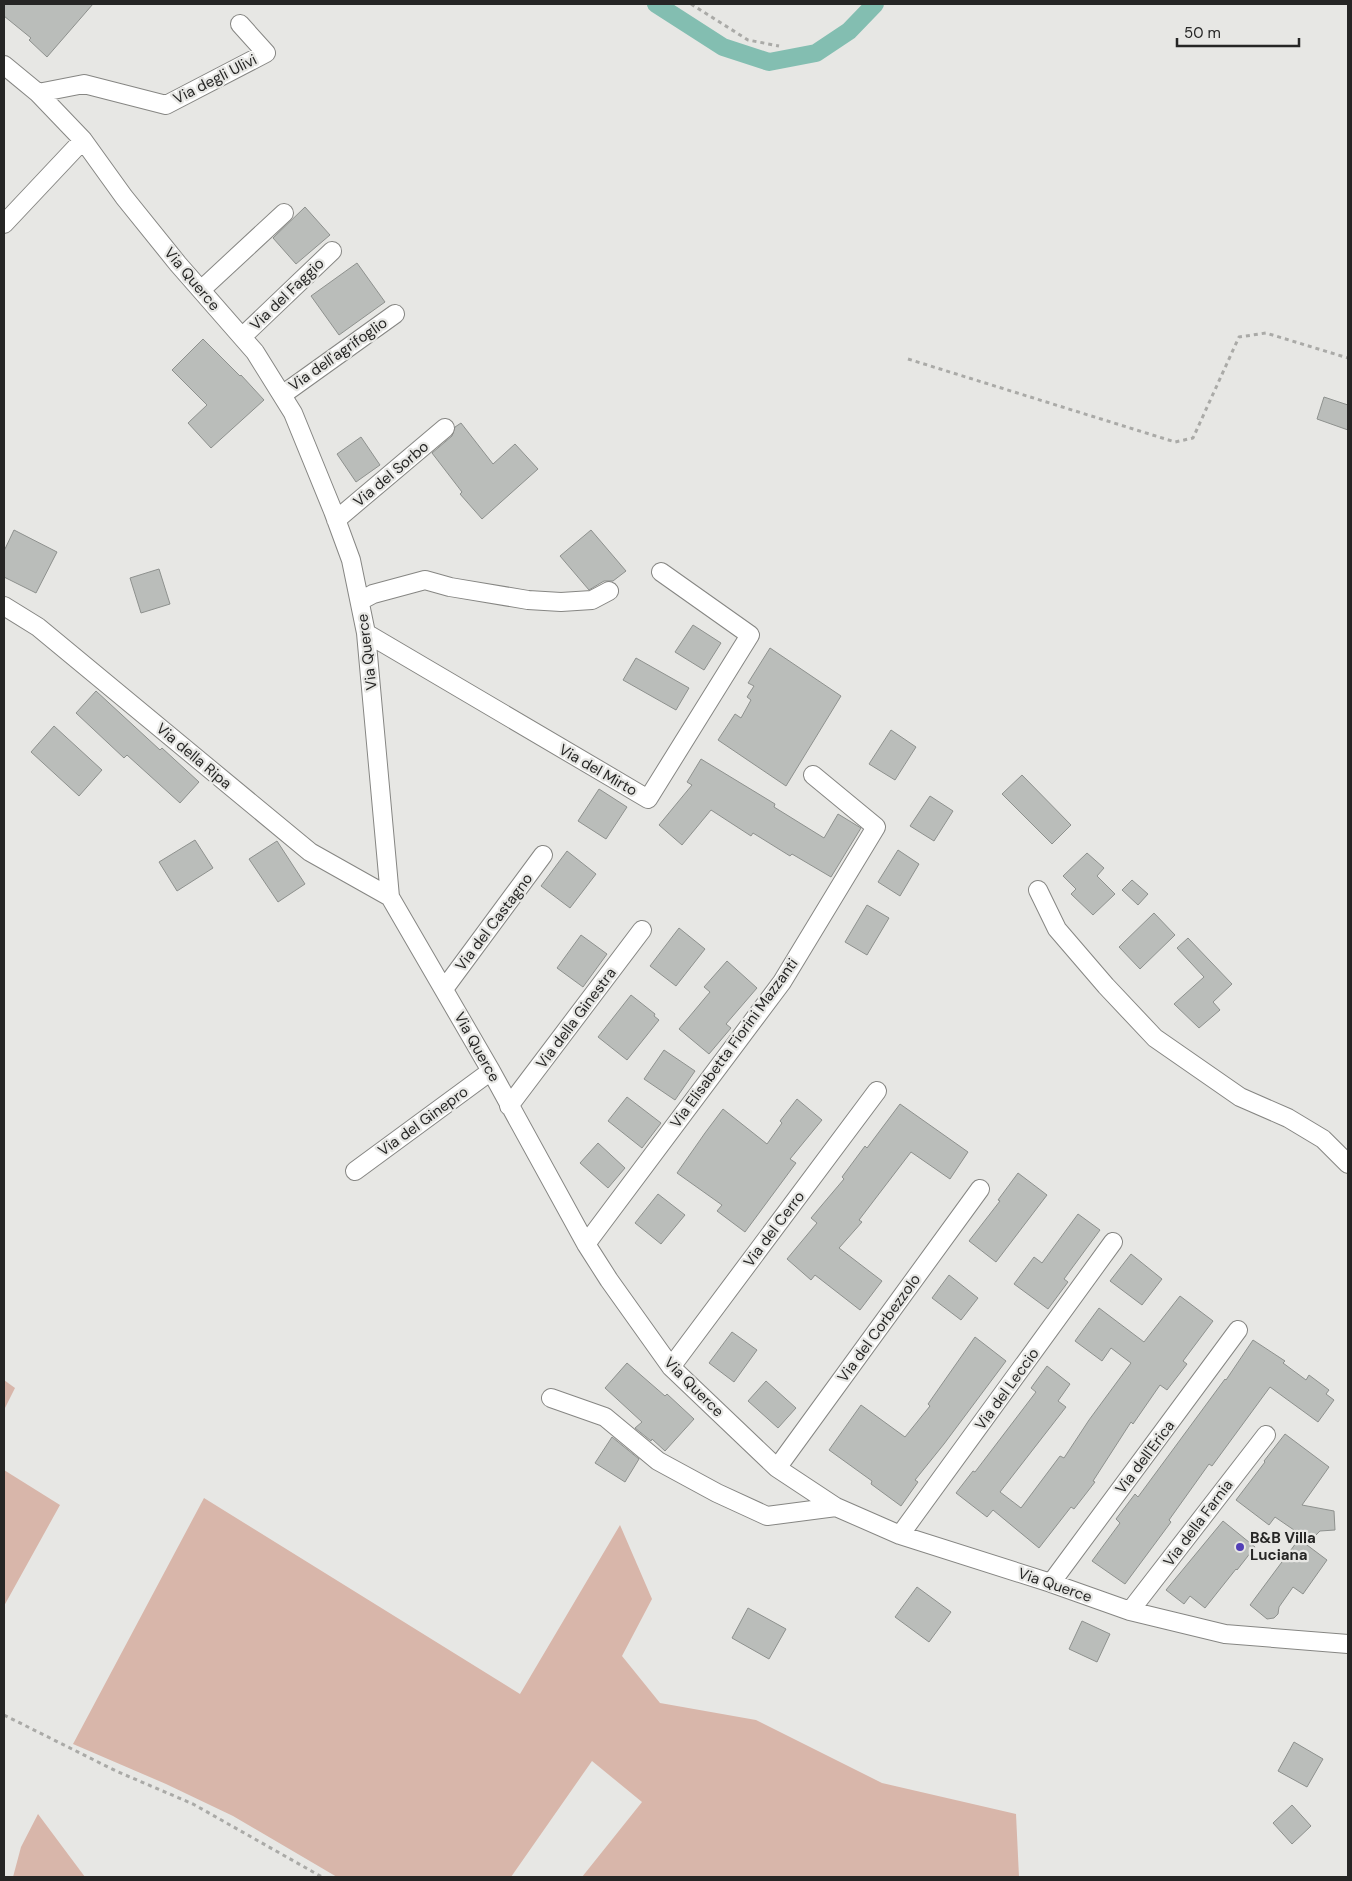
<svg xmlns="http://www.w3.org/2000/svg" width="1352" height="1881" font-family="'DM Sans',sans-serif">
	<rect width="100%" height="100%" fill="#e7e7e4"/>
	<path fill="#d8b6aa" d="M4,1380l11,8 -11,22z
		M4,1470l56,35 -56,101z
		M204,1498l316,196 100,-169 32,74 -30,57 38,47 96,17 126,63 134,31 3,63h-437l60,-75 -50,-41 -81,116h-174l-104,-61 -67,-32 -93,-40z
		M38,1814l47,63h-72l8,-30z"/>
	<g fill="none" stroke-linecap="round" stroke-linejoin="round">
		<path stroke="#83beb1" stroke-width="18" d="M656,4l67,43 46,15 47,-9 33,-22 26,-27"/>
	</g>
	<path fill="#babdba" stroke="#8e918e" d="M4,4h89l-46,53 -18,-17 2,-2 -27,-22z
		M305,207l25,28 -34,29 -23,-26z
		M357,263l28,39 -46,33 -28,-39z
		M203,339l37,37 1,-1 23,25 -53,48 -23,-25 19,-18 -35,-35z
		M1324,397l24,8v25l-31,-11z
		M461,423l32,41 22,-20 23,25 -56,50 -22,-25 2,-2 -30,-39 20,-17 3,-9z
		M361,437l19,28 -24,17 -19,-28z
		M14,530l43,22 -21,41 -32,-16v-26z
		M591,530l35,41 -13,10h-9l-15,9 -29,-34z
		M159,569l11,35 -29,9 -11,-35z
		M693,625l28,18 -17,27 -29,-18z
		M770,648l71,48 -55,90 -68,-46 17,-26 6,4 10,-18 -4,-3 7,-11 -6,-3z
		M636,658l53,30 -13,22 -53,-30z
		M96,691l64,59 2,-2 37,34 -19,21 -53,-48 -3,3 -48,-45z
		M54,726l48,44 -23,26 -48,-44z
		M891,730l25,17 -21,33 -26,-16z
		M701,759l74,45 -1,3 50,31 14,-24 23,14 -30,49 -39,-23 -2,2 -37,-23 -2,3 -40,-26 -29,35 -23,-20 33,-40 -5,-3z
		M1022,775l49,50 -19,19 -50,-50z
		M599,789l28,18 -21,32 -28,-18z
		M930,796l23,15 -19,30 -24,-15z
		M195,840l18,28 -36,23 -18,-29z
		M277,841l28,43 -27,18 -29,-43z
		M898,850l21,14 -19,32 -22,-14z
		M567,851l29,23 -26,34 -29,-22z
		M1087,853l17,15 -7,8 18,18 -22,21 -22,-21 5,-5 -13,-13z
		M1132,880l16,14 -10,11 -16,-15z
		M867,905l22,13 -22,37 -22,-13z
		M1154,913l21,22 -35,34 -21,-22z
		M679,928l26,21 -29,37 -26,-20z
		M581,935l26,19 -24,33 -26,-19z
		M1188,938l44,46 -19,18 7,8 -21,18 -25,-24 30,-27 -27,-29z
		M727,961l30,27 -31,36 5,4 -22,26 -30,-25 31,-37 -6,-5z
		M631,995l24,19 -1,2 5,4 -32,40 -29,-23z
		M664,1050l31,21 -20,29 -31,-21z
		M627,1097l34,26 -19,25 -34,-27z
		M797,1099l25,21 -32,39 6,4 -51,69 -28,-21 5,-6 -45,-32 28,-40 18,-24 44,35 15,-21 -2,-2z
		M900,1104l68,48 -18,27 -39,-27 -52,68 3,2 -23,26 43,33 -22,29 -45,-35 -4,5 -24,-21 30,-36 -6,-5 33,-39 -2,-2 23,-31 2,2z
		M598,1143l27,25 -17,20 -28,-25z
		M1018,1173l29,22 -51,67 -27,-21 31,-40 -2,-1z
		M658,1194l27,21 -24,29 -26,-21z
		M1078,1214l22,16 -36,49 4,3 -20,27 -34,-25 20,-27 8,6z
		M1131,1254l31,25 -20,26 -32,-24z
		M949,1275l29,23 -17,22 -29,-22z
		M1180,1296l33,25 -30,40 4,3 -20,26 -7,-5 -27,39 -2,-2 -38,59 2,1 -21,27 -3,-2 -32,41 -46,-38 -6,7 -31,-24 17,-22 2,1 61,-80 -5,-4 16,-22 23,18 -12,17 8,6 -66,85 21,16 39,-52 4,2 25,-38 42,-57 -20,-15 -9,13 -27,-20 24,-33 45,34z
		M732,1332l25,18 -23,32 -25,-19z
		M975,1337l31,24 -62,83 -29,36 3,2 -17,24 -30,-22 1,-3 -43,-31 32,-45 44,32 25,-31 -2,-2z
		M1253,1340l32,21 -2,2 23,17 3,-5 20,15 -3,4 8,6 -16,22 -48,-35 -58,79 -3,-2 -40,56 2,2 -46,62 -33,-23 28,-38 -4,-4 19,-25 3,3 87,-118 1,1z
		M627,1363l38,33 2,-2 27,25 -29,32 -13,-12 -1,2 -16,-13 7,-6 -37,-34z
		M766,1381l30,27 -18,20 -30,-27z
		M1285,1434l44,33 -27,38 32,6 1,19 -15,1 -10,10 -35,-24 -6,8 -33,-25 29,-38 -1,-1z
		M612,1437l27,22 -14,23 -30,-19z
		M1223,1521l32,26 -18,23 -1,-1 -31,39 -15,-12 -6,8 -18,-14z
		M1299,1539l28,21 -24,34 -10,-7 -14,20 -1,7 -4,4 -7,1 -17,-14z
		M917,1587l34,25 -22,30 -34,-25z
		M748,1608l38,21 -17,30 -37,-21z
		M1082,1621l28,13 -13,28 -28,-13z
		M1294,1742l29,17 -16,28 -29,-16z
		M1292,1805l19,21 -19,18 -19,-21z"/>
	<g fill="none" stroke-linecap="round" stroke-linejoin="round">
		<defs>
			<path id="minor" d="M4,65l34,28 45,47 41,57 54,67 77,88 38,61 40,98 18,49 15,73 24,264 101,174 95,173 23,36 62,87 106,101 59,39 64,28 151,48 79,28 95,23 123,10
				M38,93l46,-9 82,21 100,-52 -26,-29
				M4,224l79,-84
				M201,290l83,-77
				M242,337l90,-86
				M282,395l113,-81
				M336,520l109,-92
				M360,601l13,-7 52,-14 25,7 78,13 33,2 31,-2 17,-9
				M4,606l34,21 272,225 80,45
				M366,633l282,166 102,-164 -89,-63
				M1038,890l19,39 49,57 49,52 85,59 48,21 35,21 25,25
				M444,989l99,-134
				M509,1106l133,-176
				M355,1171l136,-100
				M586,1244l196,-262 94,-155 -63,-52
				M671,1367l206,-276
				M551,1398l54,19 53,44 59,32 50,23 69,-9
				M777,1468l203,-279
				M900,1535l213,-293
				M1051,1583l187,-253
				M1130,1611l136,-176"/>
		</defs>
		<use href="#minor" stroke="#868683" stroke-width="20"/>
		<path stroke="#aaaaa7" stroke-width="3" stroke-dasharray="4 4" stroke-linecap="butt" d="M691,4l57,36 31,6
			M908,359l267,83 18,-4 46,-101 27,-4 82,25
			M4,1715l112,56 77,33 129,73"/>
		<use href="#minor" stroke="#fff" stroke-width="18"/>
	</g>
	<circle fill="#523fb6" stroke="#e7e7e4" stroke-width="2" cx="1240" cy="1547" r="5"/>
	<g text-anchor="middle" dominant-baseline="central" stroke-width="4.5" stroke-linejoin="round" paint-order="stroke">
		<g font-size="15" fill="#262625" stroke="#e7e7e4">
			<text transform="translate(215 79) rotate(-27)">Via degli Ulivi</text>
			<text transform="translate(192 279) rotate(50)">Via Querce</text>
			<text transform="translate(287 294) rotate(-44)">Via del Faggio</text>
			<text transform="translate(338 354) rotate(-35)">Via dell'agrifoglio</text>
			<text transform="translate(391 474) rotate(-40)">Via del Sorbo</text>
			<text transform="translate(367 652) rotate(-97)">Via Querce</text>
			<text transform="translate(194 756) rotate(40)">Via della Ripa</text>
			<text transform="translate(598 770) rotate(30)">Via del Mirto</text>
			<text transform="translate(494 922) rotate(-53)">Via del Castagno</text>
			<text transform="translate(576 1018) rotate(-53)">Via della Ginestra</text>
			<text transform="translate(734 1043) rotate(-54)">Via Elisabetta Fiorini Mazzanti</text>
			<text transform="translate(477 1047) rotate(61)">Via Querce</text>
			<text transform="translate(423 1121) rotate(-36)">Via del Ginepro</text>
			<text transform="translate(774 1229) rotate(-53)">Via del Cerro</text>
			<text transform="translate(879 1328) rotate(-54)">Via del Corbezzolo</text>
			<text transform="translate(694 1387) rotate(45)">Via Querce</text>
			<text transform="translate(1007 1389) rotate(-54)">Via del Leccio</text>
			<text transform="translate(1145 1457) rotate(-53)">Via dell'Erica</text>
			<text transform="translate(1198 1523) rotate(-53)">Via della Farnia</text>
			<text transform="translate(1055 1585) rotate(19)">Via Querce</text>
		</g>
		<g font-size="15" font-weight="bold" fill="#262625" stroke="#e7e7e4" text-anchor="start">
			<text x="1250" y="1538">B&amp;B Villa<tspan x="1250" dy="17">Luciana</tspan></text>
		</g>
	</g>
	<rect width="1352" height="1881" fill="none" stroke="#262625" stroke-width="10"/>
	<path d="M1177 38v8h122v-8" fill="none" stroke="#262625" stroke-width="2.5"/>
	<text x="1184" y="38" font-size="15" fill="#262625" stroke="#e7e7e4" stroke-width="4" paint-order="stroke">50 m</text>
</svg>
